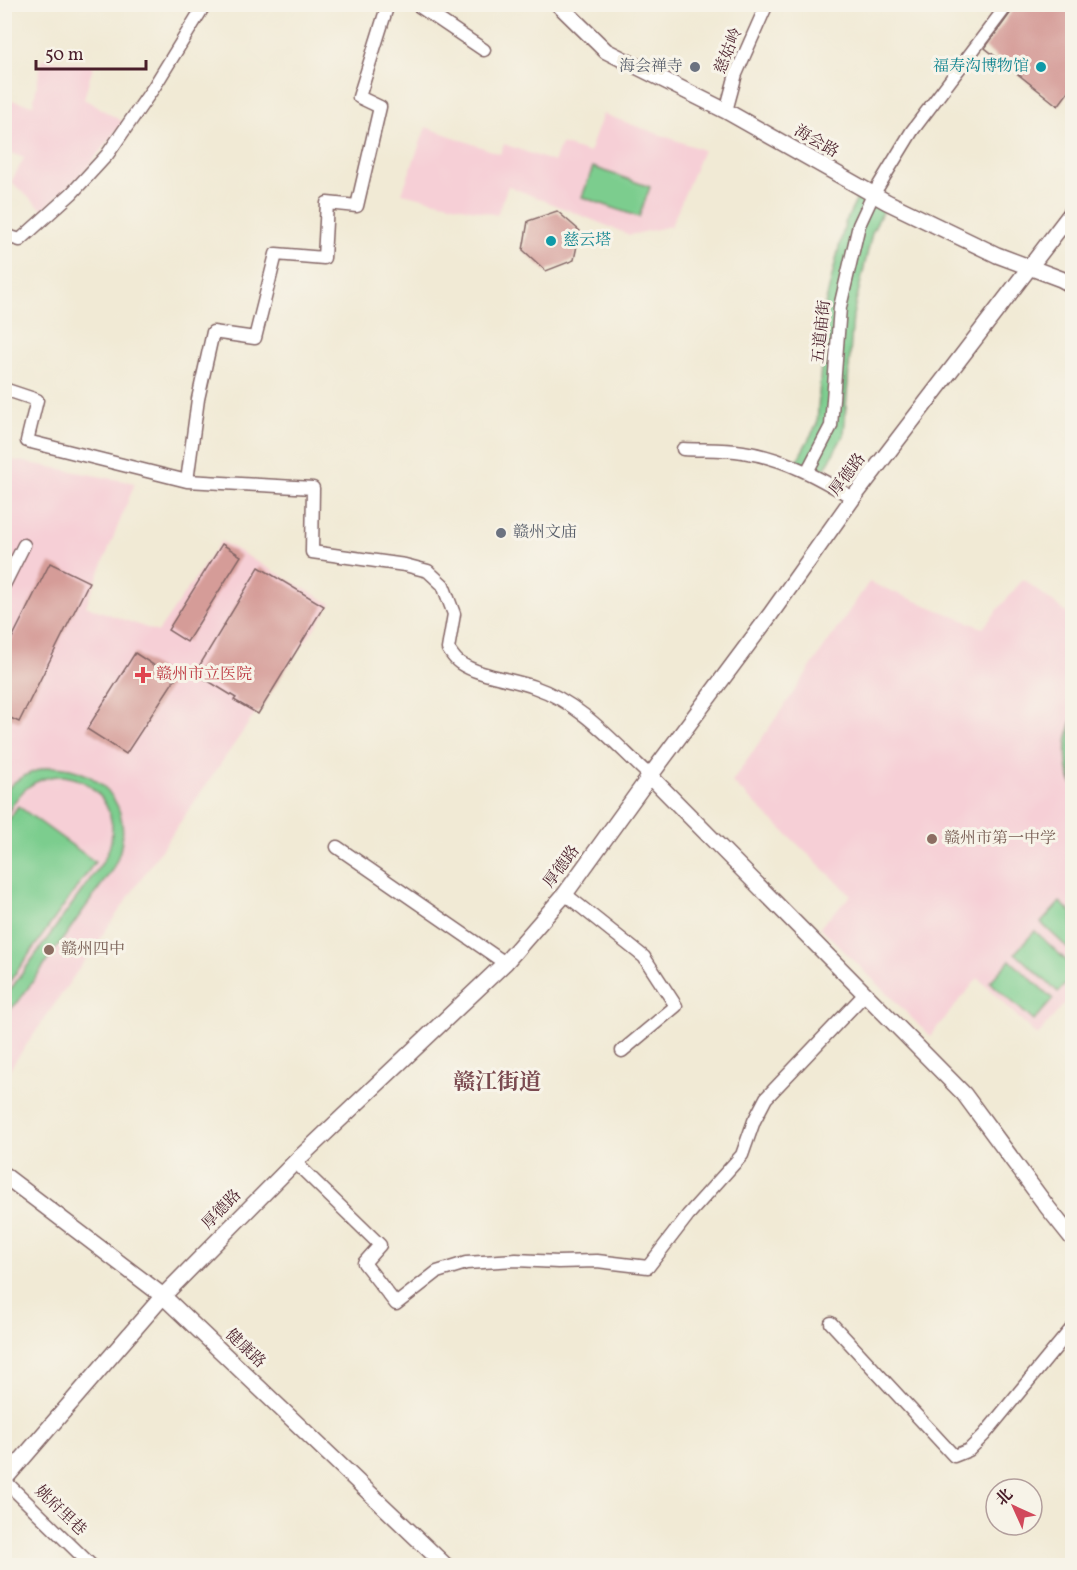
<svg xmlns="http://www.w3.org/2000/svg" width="1077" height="1570" font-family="Vollkorn,'Noto Serif SC',serif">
	<rect width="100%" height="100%" fill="#f7f3e8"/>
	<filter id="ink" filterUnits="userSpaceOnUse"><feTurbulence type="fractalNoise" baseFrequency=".0167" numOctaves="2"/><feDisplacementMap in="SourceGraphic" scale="12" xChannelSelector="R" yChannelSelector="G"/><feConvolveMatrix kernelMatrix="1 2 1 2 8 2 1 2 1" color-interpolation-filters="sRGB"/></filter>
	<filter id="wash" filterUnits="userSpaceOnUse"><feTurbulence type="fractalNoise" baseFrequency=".008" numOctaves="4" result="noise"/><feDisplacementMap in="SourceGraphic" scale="24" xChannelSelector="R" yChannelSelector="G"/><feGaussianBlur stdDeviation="1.35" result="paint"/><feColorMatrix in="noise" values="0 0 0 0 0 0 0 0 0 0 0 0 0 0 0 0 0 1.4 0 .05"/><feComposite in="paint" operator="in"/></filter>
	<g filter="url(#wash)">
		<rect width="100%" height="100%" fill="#f1ead5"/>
		<path fill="#f6cfd6" d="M42,59l51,7 -9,33 39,23 -36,46 -44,42 -32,-28 13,-24 -19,-7v-52l28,6z
			M603,114l100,36 -32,76 -41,9 -122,-49 -11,29 -95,-22 24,-66 74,27 4,-10 50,18 7,-18 28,9z
			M13,460l122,23 -49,123 72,26 63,-91 110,63 -326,472 -1,-594z
			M1023,579l49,38v378l-35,41 -59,-58 -48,58 -110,-109 31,-32 -119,-113 137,-200 114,46z"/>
		<path fill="#7ccd8e" stroke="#63765c" stroke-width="1.5" d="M593,167l57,20 -11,30 -57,-20z
			M862,189l25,13 -15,31 -19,82 -9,119 -24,44 -26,-12 23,-42 8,-119 20,-82z
			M1072,720v65c-8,-22 -7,-43 0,-65z
			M49,767c59,-1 92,51 63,103l-94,132 -13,12v-17l97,-134c34,-53 -25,-112 -74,-76 -10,7 -16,19 -23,29 -1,-7 -2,-14 -1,-20 4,-16 32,-26 45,-29z
			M18,806l77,56 -90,126v-163z
			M1060,902l12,11v39l-31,-29z
			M1035,931l37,35v11l-14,15 -43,-39z
			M1010,960l43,39 -19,22 -44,-39z"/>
		<g id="blocks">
			<path fill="#d59c98" d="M1017,4h55v83l-14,19 -73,-58z
				M557,211l23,20 -6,29 -28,11 -23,-21 5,-29z
				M222,544l19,12 -54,86 -19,-12z
				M50,563l39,19 -70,140 -15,-7v-61z
				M259,567l65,39 -66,108 -24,-14 2,-2 -41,-25z
				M135,653l40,26 -49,75 -39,-25z"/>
		</g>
	</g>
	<g filter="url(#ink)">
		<use href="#blocks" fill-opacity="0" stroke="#846666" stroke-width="1.5"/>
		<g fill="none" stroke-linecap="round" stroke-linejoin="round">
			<defs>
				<path id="minor" d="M416,4l68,46
					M726,111l10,-37 31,-70
					M4,235l16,5 52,-47 35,-38 47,-68 51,-83
					M4,389l33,11 -10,41 160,40 11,-82 15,-67 42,6 21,-84 48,4 3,-55 30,3 23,-99 -21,-10 29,-93
					M683,449c20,1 41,0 60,3 41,6 75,25 110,46
					M807,472l24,-46 9,-119 19,-82 14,-30 39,-64 96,-127
					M187,481l126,7 -1,64 93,13 23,6 15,14 11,29 -6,35c3,4 7,11 12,14 19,13 52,16 74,24 47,16 80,56 116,89
					M4,585l20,-40
					M337,847l168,116
					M565,894l79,63 32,49 -54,45
					M295,1162l85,83 -16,18 32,41 41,-32 29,-9 50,-3 42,2 39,-1 51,6 40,-52 54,-60 12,-34 12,-23 98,-103
					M831,1323l123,133 15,-6 15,-15 88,-107
					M4,1480l88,86"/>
				<path id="tertiary" d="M558,4l48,47 120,60 161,91 110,53 64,24 11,6
					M650,776l314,318 84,114 24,30
					M4,1175l159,121 283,270
					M4,1480l159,-184 132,-134 210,-199 60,-69 85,-118 120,-161 83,-117 219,-286"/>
			</defs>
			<use href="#minor" stroke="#846666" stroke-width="15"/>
			<use href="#tertiary" stroke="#846666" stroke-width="18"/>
			<use href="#minor" stroke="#fff" stroke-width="12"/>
			<use href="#tertiary" stroke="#fff" stroke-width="15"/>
		</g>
	</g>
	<g fill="#6b7280" stroke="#f7f3e8" stroke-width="2">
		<circle cx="695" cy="67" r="6"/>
		<circle cx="501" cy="533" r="6"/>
	</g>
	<g fill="#0f9aa8" stroke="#f7f3e8" stroke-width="2">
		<circle cx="1041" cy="67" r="6"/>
		<circle cx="551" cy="241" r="6"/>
	</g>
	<path fill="#e0444e" stroke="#f7f3e8" stroke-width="2" d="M140 666h6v6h6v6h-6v6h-6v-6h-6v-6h6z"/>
	<g fill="#8d6e63" stroke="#f7f3e8" stroke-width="2">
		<circle cx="932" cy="839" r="6"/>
		<circle cx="49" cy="950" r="6"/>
	</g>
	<g text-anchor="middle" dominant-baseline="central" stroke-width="6" stroke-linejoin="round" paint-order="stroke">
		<g font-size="16" fill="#4a1f2b" stroke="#f7f3e8">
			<text transform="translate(729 51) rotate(-68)">慈姑岭</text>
			<text transform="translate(816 142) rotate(30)">海会路</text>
			<text transform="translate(822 332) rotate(-84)">五道庙街</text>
			<text transform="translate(848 475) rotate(-53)">厚德路</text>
			<text transform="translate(562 867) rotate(-53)">厚德路</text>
			<text transform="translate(222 1210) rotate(-46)">厚德路</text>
			<text transform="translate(245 1349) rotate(43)">健康路</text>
			<text transform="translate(60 1511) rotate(44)">姚府里巷</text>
		</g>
		<g font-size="16" fill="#5b616d" stroke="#f7f3e8" text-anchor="end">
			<text x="683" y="67">海会禅寺</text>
			<text x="513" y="533" text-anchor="start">赣州文庙</text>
		</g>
		<g font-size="16" fill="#0d838f" stroke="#f7f3e8" text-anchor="end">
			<text x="1029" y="67">福寿沟博物馆</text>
			<text x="563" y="241" text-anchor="start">慈云塔</text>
		</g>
		<g font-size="16" fill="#be3a42" stroke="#f7f3e8" text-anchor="start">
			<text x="156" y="675">赣州市立医院</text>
		</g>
		<g font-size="16" fill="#785e54" stroke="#f7f3e8" text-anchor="start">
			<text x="944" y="839">赣州市第一中学</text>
			<text x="61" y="950">赣州四中</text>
		</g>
		<g font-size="22" font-weight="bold" fill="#7b4b51" stroke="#f7f3e8">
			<text x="497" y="1083">赣江街道</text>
		</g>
	</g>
	<rect width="1077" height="1570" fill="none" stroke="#f7f3e8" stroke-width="24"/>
	<g transform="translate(1014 1507) rotate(315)"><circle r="28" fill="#f7f3e8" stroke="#b29e9c" stroke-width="1.5"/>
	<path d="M0-4.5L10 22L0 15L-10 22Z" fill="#d1495b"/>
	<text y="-9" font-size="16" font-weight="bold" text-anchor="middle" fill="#4a1f2b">北</text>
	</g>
	<path d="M36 60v9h110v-9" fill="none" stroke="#4a1f2b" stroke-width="3"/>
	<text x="45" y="60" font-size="18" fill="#4a1f2b" stroke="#f7f3e8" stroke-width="4.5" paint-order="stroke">50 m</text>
</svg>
